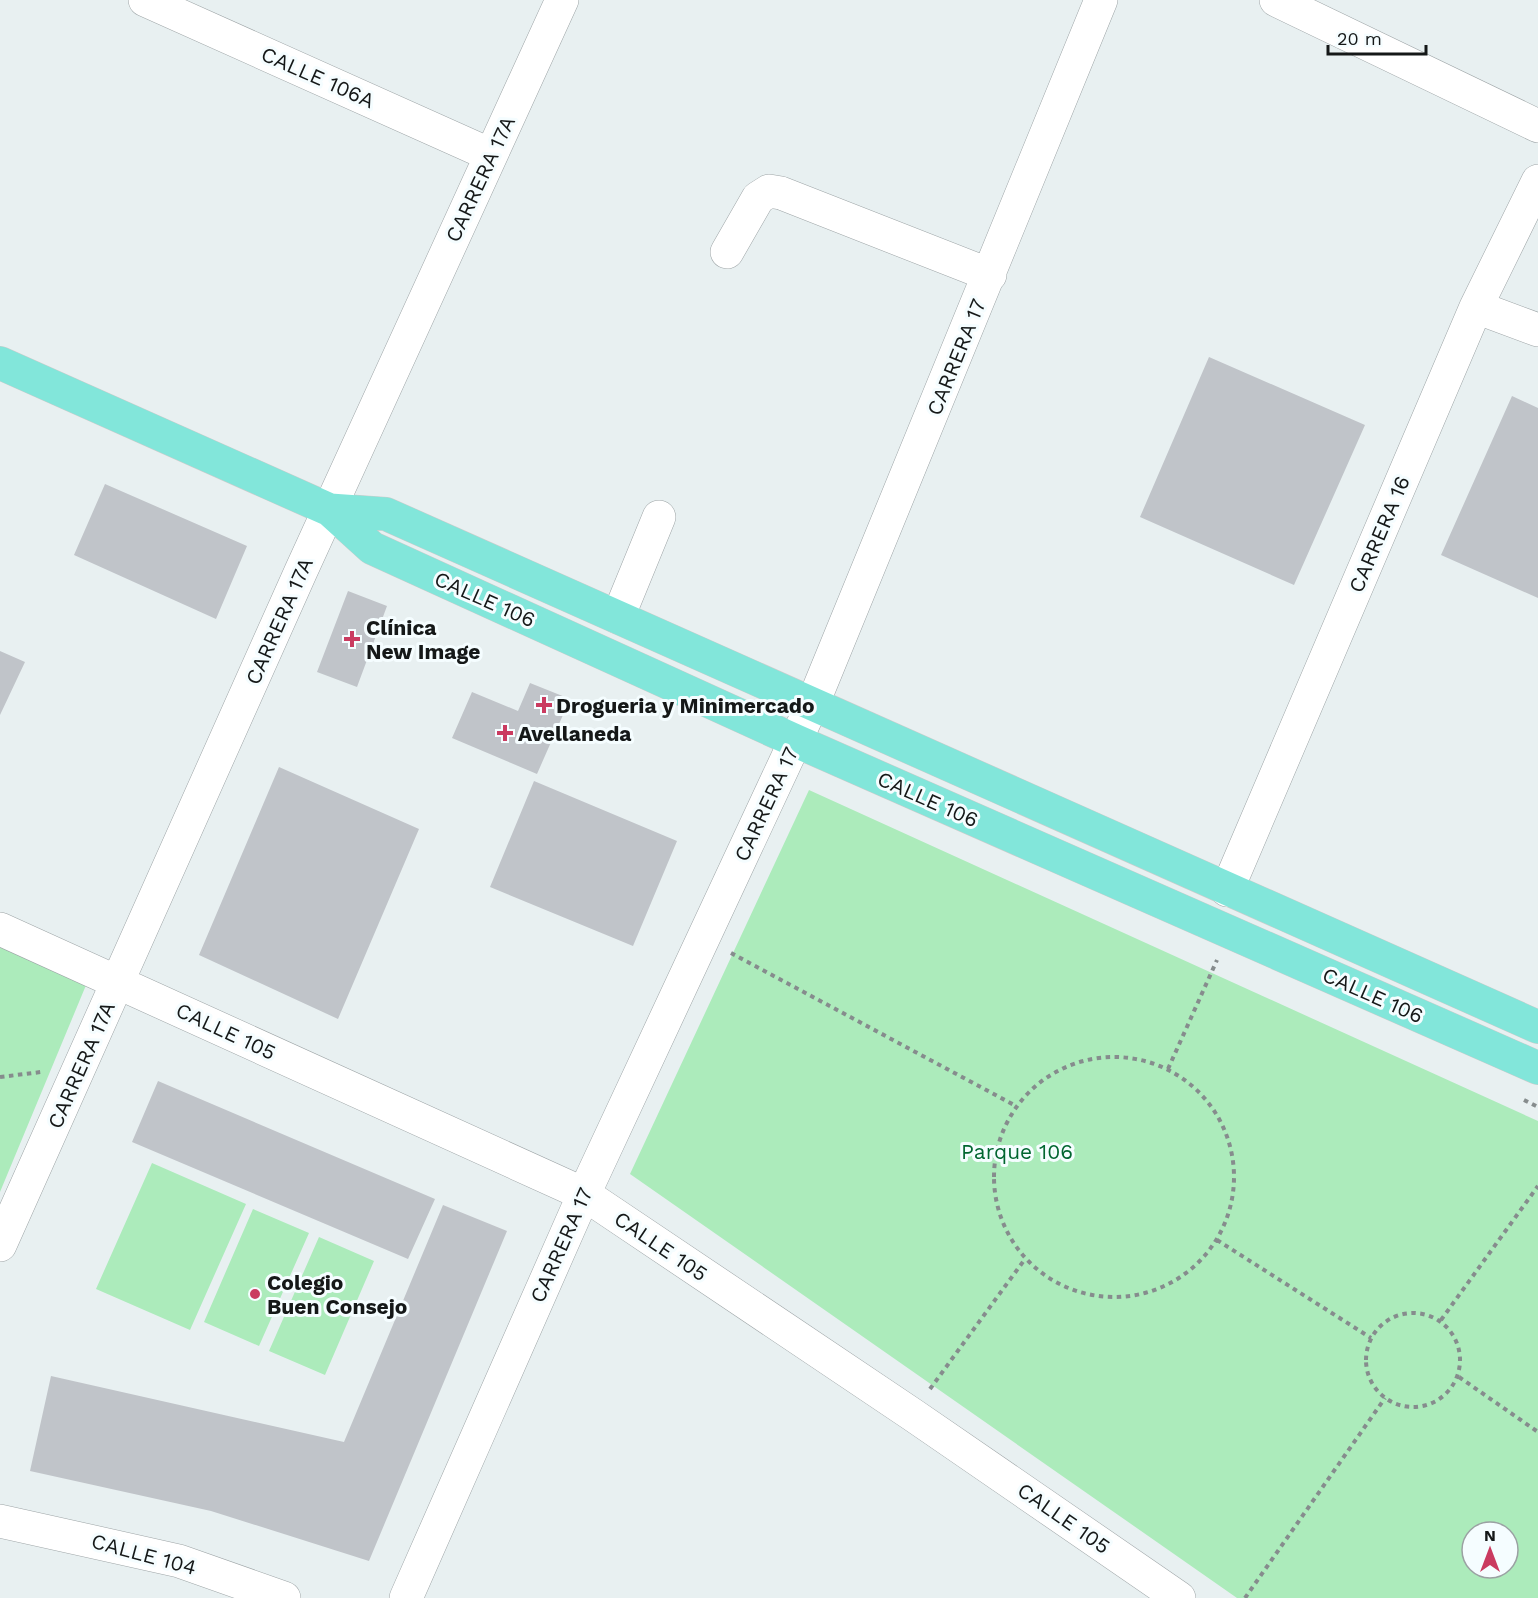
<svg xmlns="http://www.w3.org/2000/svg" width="1538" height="1598" font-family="'Work Sans',sans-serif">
	<rect width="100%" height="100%" fill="#e8f0f1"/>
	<path fill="#acebbb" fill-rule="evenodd" d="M809,790l729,331v477h-301l-607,-424zM1472,1532h36v36h-36z
		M0,942l89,36 -89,214z
		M152,1163l94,41 -56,126 -94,-41z
		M253,1209l56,24 -50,113 -55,-24z
		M319,1237l55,24 -49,114 -56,-24z"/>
	<path fill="#c0c4c9" d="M1209,357l156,68 -71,160 -154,-68z
		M1512,396l26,12v190l-97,-43z
		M105,484l142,62 -31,73 -142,-64z
		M348,591l39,15 -30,81 -40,-15z
		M0,651l25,11 -25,53z
		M530,683l40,16 -33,75 -85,-36 20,-46 46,19z
		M279,767l140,62 -81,190 -139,-64z
		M534,781l143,60 -44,105 -143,-59z
		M158,1081l277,118 -27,60 -276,-117z
		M443,1205l64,26 -138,330 -158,-50 -181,-40 21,-95 293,66z"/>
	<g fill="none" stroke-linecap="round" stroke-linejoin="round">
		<defs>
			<path id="minor" d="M145,0l346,155
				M1276,0l262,126
				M727,252l31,-54 11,-7 12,2 209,82
				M1476,307l62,23
				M618,617l41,-100
				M1227,890l249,-583 62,-126
				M0,929l584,265 329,221 266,183
				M0,1245l301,-674 261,-571
				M0,1521l179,40 105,37
				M406,1598l178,-404 229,-491 288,-703"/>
			<path id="major" d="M0,363l330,147 42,38 424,193 742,327
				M330,510l56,4 1152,513"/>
		</defs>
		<use href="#minor" stroke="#9ea5a7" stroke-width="34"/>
		<use href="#major" stroke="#ccc" stroke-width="34"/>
		<path stroke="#868c8d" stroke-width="4" stroke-dasharray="4.5 4.5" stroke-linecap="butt" d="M731,953l285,153
			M994 1177a120 120 0 1 1 240 0a120 120 0 1 1-240 0Z
			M1168,1069l49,-109
			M0,1077l41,-5
			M1524,1100l14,7
			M1217,1240l154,98
			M1366 1360a47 47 0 1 1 94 0a47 47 0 1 1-94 0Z
			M1441,1320l97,-134
			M1459,1377l79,55
			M930,1389l95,-130
			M1245,1598l140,-200"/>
		<use href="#minor" stroke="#fff" stroke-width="33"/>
		<use href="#major" stroke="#82e6da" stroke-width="33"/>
	</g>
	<g fill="#ca3b60" stroke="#f5fdff" stroke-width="2">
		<path d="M349 630h6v6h6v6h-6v6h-6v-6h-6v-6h6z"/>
		<path d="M541 696h6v6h6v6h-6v6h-6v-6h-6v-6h6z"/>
		<path d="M502 724h6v6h6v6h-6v6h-6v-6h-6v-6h6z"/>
		<circle cx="255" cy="1294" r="6"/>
	</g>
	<g text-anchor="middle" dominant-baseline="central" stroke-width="6" stroke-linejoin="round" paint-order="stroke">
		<g font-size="21" fill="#151818" stroke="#f5fdff">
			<text transform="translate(318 77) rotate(24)">CALLE 106A</text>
			<text transform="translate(480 179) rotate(-65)">CARRERA 17A</text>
			<text transform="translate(956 357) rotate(-68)">CARRERA 17</text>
			<text transform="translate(1379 534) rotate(-67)">CARRERA 16</text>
			<text transform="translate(485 599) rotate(24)">CALLE 106</text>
			<text transform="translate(279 621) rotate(-66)">CARRERA 17A</text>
			<text transform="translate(928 799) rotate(24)">CALLE 106</text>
			<text transform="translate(766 804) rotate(-65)">CARRERA 17</text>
			<text transform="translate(1373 995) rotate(24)">CALLE 106</text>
			<text transform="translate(226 1031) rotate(25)">CALLE 105</text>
			<text transform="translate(81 1065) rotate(-66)">CARRERA 17A</text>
			<text transform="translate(561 1245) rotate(-66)">CARRERA 17</text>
			<text transform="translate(661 1246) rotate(34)">CALLE 105</text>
			<text transform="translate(1064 1518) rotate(35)">CALLE 105</text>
			<text transform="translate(144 1554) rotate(15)">CALLE 104</text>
		</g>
		<g font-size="21" font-weight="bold" fill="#151818" stroke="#f5fdff" text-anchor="start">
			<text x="366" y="627">Clínica<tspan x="366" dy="24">New Image</tspan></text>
			<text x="556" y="705">Drogueria y Minimercado</text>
			<text x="518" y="733">Avellaneda</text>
			<text x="267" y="1282">Colegio<tspan x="267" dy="24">Buen Consejo</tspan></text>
		</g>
		<g font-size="21" fill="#016630" stroke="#f5fdff">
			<text x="1017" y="1151">Parque 106</text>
		</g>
	</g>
	<g transform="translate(1490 1550)"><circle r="28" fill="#f5fdff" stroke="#9ba1a3" stroke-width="1.5"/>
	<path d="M0-4.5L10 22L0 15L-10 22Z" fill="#ca3b60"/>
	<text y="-9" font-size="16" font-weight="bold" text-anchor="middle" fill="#151818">N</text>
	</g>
	<path d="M1328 45v9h98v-9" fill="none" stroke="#151818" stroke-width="3"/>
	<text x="1337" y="45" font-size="18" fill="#151818" stroke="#f5fdff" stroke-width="4.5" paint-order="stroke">20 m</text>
</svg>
